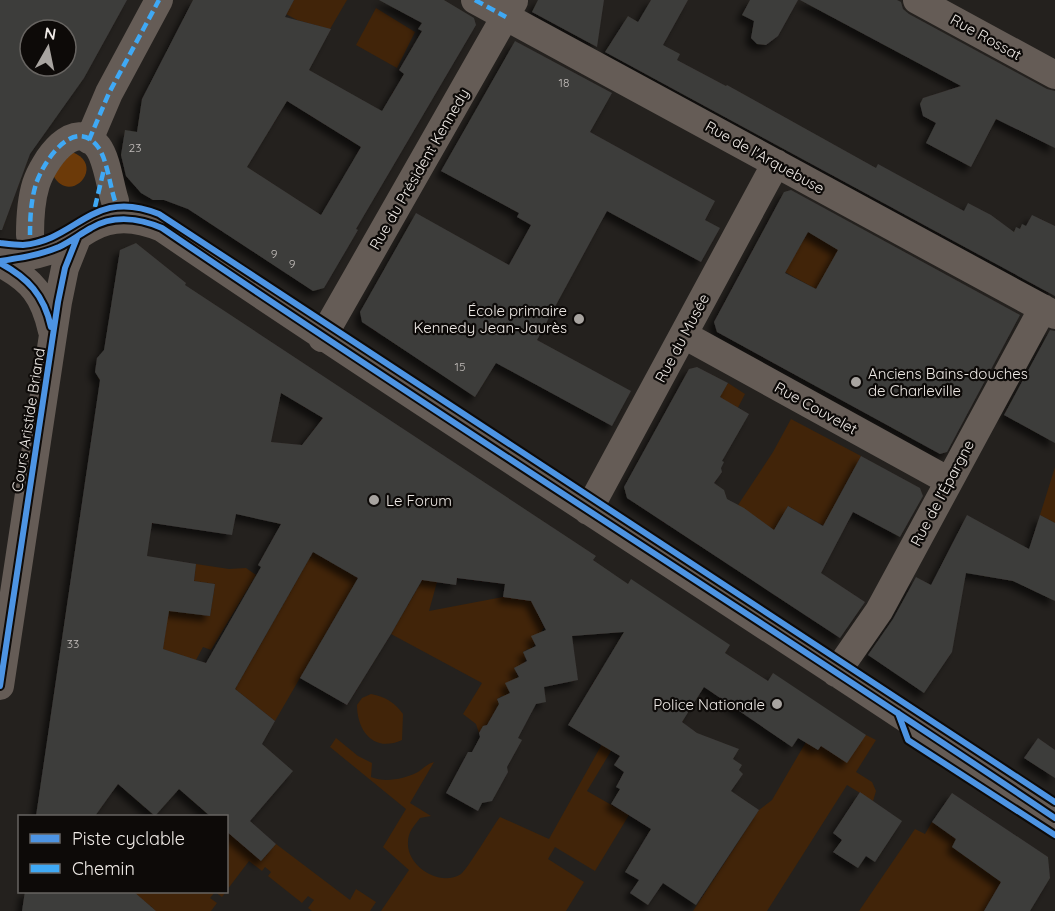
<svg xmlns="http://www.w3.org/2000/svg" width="1055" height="911" font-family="Quicksand,sans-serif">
	<defs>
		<filter id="shadow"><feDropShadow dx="-5.5" dy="5.5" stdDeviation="3" flood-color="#0009"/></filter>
	</defs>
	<rect width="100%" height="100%" fill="#24211e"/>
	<path fill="#412409" d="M294,0h53l-17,29 -33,-9 -11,-6z
		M376,8l39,24 -18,36 -41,-23z
		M827,222l20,11 -12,23 4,1 -23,32 -31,-17 23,-40 10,6z
		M728,383l17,11 -17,33 -4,-26 -4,-5z
		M791,419l70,37 -25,46 -10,25 -38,-21 -14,24 -36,-25 35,-53z
		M1055,467v56l-15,-8z
		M313,552l45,26 -83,143 -40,-32z
		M196,564l33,5 17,-1 10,7 -45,75 -8,-3 -7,13 -33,-11 6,-49 9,12 32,4 5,-32 -21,-3z
		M427,572l10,10 -8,29 74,-14 12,1 2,-13 29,33 -6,1 4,8 -13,24 -3,-2 -5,3 3,7 -3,7 -9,2 4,8 -12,22 -4,-2 -5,3 2,5 -12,21 -4,1 -4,7 -3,-9 -13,-10 19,-31 -91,-49z
		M371,694c15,3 23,8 32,20l-1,26c-28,13 -45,-9 -45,-35l5,-7z
		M866,735l10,5 -20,32 16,10 4,9 -3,10 -26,-16 -80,126h-74l66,-101 13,-10 34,-58 12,8 3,-4z
		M336,738l22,18 14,7 -1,14c14,6 33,2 47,-5 6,-4 9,-8 16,-10l-24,41 21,13 -11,2c-6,8 -12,14 -12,24 -2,23 31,46 53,32 6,-4 32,-48 39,-57l49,22 53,-95 9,7 -24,40 42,24 -34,56 -40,-24 -7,12 36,23 -18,29h-185l28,-41 -26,-23 23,-38 -76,-62z
		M932,822l24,17 -4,8 49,35 -17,29h-125l56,-82 10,5z
		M227,831l34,30 15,-17 74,56 6,-11 20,13 -6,9h-58l-4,-3 6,-8 -6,-4 -6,7 -34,-27 3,-4 -6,-5 -3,4 -13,-10 -22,29z
		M133,892h93l-4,5 -7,-5 -5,6 7,5 -6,8h-58l1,-2z"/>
	<path fill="#6c3a09" d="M72,152c35,13 -2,55 -19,23z"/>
	<path fill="#3e3c3a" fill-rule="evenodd" filter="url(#shadow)" d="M0,0h127l-43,78 -54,76 -28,76h-2zM30,30h36v36h-36z
		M193,0h101l-9,17 46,12 -22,41 73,41 22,-37 -5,-4 23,-39 -4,-2 4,-6 -43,-23h65l30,18 2,7 -120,204 2,1 -34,58 -11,3 -125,-82 -24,-9h-11l-12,-7 -15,-17 -5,-21 4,-25 12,2 5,-33zM287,101l74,46 -40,68 -74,-48z
		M538,0h66l-7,47 -65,-35z
		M651,0h37l-25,45 17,9 -3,6 49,26 1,-1 149,83 2,-4 86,47 4,-8 23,12 23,17 2,-5 4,2 2,-5 4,2 6,-11 23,11v70l-450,-244 23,-36 10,6z
		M750,0h48l-20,36 -12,9 -9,-1 -6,-6 3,-17 -12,-6z
		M800,0h97l4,2 2,7 6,5 138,75 8,2v57l-59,-29 -25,48 -45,-24 10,-20 -13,-7 -3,-12 3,-6 38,-12z
		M515,41l97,52 -22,39 125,69 -10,19 15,8 -19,34 -94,-51 -70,129 94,51 -19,35 -116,-63 -21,34 -113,-75 -2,-10 56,-99 93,52 22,-40 -14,-8 2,-4 -78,-42z
		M791,190l229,125 -73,137 -7,2 -223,-122 -3,-10 70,-130zM808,232l30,18 -22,39 -31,-16z
		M136,243l50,40 -1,2 411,271 -3,4 35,24 3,-5 99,66 -5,8 43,28 5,-8 93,62 -19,28 -26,-17 -3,4 -20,-12 -6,9 -88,-60 -22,35 15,11 42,16 -6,10 9,6 -3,5 4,4 -12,17 28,19 -63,95 -33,-22 -15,22 -18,-12 9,-13 -14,-8 26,-43 -40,-25 9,-15 -4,-2 8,-15 -10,-7 6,-9 -52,-31 56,-93 -52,4 6,44 -34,7 2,15 -10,2 -18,34 4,2 -15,27 1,5 -16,29 -10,2 -4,8 -32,-18 22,-41h4l8,-15 -1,-4 4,-7 4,-1 12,-21 -2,-5 13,-6 -5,-10 14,-6 -5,-9 13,-7 -4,-9 13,-6 -5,-10 15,-6 -15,-29 -28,-4 2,-13 -48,-6 -1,7 -34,-5 -31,54 -44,71 -47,-27 58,-100 -45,-26 -78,137 40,32 -13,23 31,27 -43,50 26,23 -15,17 -35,-30v-15h-16l-31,-27 -24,27 -37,-32 -23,32h-59l64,-436 -5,-8 2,-14 7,-8 16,-100zM281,393l42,25 -21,27 -31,-3zM236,514l45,10 -23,41 3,2 -55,96 -43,-14 6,-38 41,5 5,-32 -21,-3 2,-17 -49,-8 5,-33 80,12z
		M1050,330l5,1v112l-51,-28z
		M697,367l31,16 -8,14 29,17 -27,47 2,1 -3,6 1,4 -8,11 10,7 3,9 17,9 30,22 14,-24 35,20 38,-70 59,32 3,8 -23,41 -47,-25 -32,61 44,29 -25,36 -213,-140 -3,-11 65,-118z
		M967,515l62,34 11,-34 15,8v78l-42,-20 -47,-8 -14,79 -28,41 -56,-38 25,-36 23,-42 15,8z
		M1038,738l17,12v28l-31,-20z
		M860,792l42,29 -27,41 -9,-6 -8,12 -25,-16 9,-12 -9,-7z
		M952,793l96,64 2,21 -20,33h-46l17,-29 -49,-35 4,-8 -24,-17z
		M25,891h108l23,20h-134z"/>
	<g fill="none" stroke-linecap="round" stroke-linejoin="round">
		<path stroke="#655c56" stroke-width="28" d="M475,0l580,315
			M917,0l138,75
			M89,140l20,-47 50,-93
			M30,235c0,-17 1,-35 6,-51 7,-22 38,-69 62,-37 9,12 12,39 17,54
			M0,261c20,-3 40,-6 59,-14 11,-5 21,-13 32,-19 22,-13 48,-10 71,0 295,201 597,390 893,590
			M0,263c32,17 44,32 52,68
			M684,335l265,146
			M322,338l192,-337
			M588,511l188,-348
			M836,673l43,-62 164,-303
			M0,686l58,-384 7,-34 12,-30"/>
		<path stroke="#3fa9f5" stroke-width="4.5" stroke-dasharray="9 4.5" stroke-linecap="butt" d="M475,0l31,17
			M89,140l20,-47 50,-93
			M95,207l9,-38
			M30,235c0,-17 1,-35 6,-51 7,-22 38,-69 62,-37 9,12 12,39 17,54"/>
		<defs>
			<path id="cycleway" d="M0,243c8,1 15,2 23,2 55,-5 69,-58 136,-31l896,588
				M0,261c20,-3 40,-6 59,-14 11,-5 21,-13 32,-19 22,-13 48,-10 71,0 295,201 597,390 893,590
				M0,263c28,15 44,32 51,64
				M0,686l58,-384 7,-34 12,-30
				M898,713l10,27 147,95"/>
		</defs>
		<use href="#cycleway" stroke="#0d0a08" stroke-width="10"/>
		<use href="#cycleway" stroke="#4d94e3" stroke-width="6"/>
	</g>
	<g fill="#a8a4a0" stroke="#0d0a08" stroke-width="2">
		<circle cx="579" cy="319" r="6"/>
		<circle cx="856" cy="382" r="6"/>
		<circle cx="374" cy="500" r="6"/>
		<circle cx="777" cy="704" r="6"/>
	</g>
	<g text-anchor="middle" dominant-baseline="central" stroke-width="4.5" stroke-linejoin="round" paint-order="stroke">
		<g font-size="12" fill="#c3bebb">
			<text x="564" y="82">18</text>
			<text x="135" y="147">23</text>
			<text x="274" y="253">9</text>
			<text x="292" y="263">9</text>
			<text x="460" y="366">15</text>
			<text x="73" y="643">33</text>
		</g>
		<g font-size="15" fill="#efeae6" stroke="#0d0a08">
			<text transform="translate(986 37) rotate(29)">Rue Rossat</text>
			<text transform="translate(765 157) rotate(29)">Rue de l'Arquebuse</text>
			<text transform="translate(419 169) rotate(-60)">Rue du Président Kennedy</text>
			<text transform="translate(682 338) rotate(-62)">Rue du Musée</text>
			<text transform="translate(816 408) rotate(29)">Rue Couvelet</text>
			<text transform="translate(28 420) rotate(-81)">Cours Aristide Briand</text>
			<text transform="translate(942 493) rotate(-62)">Rue de l'Épargne</text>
		</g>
		<g font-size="15" fill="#efeae6" stroke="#0d0a08" text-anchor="end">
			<text x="567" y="310">École primaire<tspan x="567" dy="17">Kennedy Jean-Jaurès</tspan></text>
			<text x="868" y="373" text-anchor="start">Anciens Bains-douches<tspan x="868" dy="17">de Charleville</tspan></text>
			<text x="386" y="500" text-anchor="start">Le Forum</text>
			<text x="765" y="704">Police Nationale</text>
		</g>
	</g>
	<rect x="18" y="815" width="210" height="78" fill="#0d0a08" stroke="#676461" stroke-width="1.5"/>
	<rect x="30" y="834" width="30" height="9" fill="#4d94e3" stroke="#676461" stroke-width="1.5"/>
	<text x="72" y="845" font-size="18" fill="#efeae6">Piste cyclable</text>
	<rect x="30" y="864" width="30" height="9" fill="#3fa9f5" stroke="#676461" stroke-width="1.5"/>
	<text x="72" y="875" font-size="18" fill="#efeae6">Chemin</text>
	<g transform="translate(48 48) rotate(9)"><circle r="28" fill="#0d0a08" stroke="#676461" stroke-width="1.5"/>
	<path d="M0-4.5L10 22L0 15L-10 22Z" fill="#a8a4a0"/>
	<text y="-9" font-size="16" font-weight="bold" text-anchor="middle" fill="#efeae6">N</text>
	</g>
</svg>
